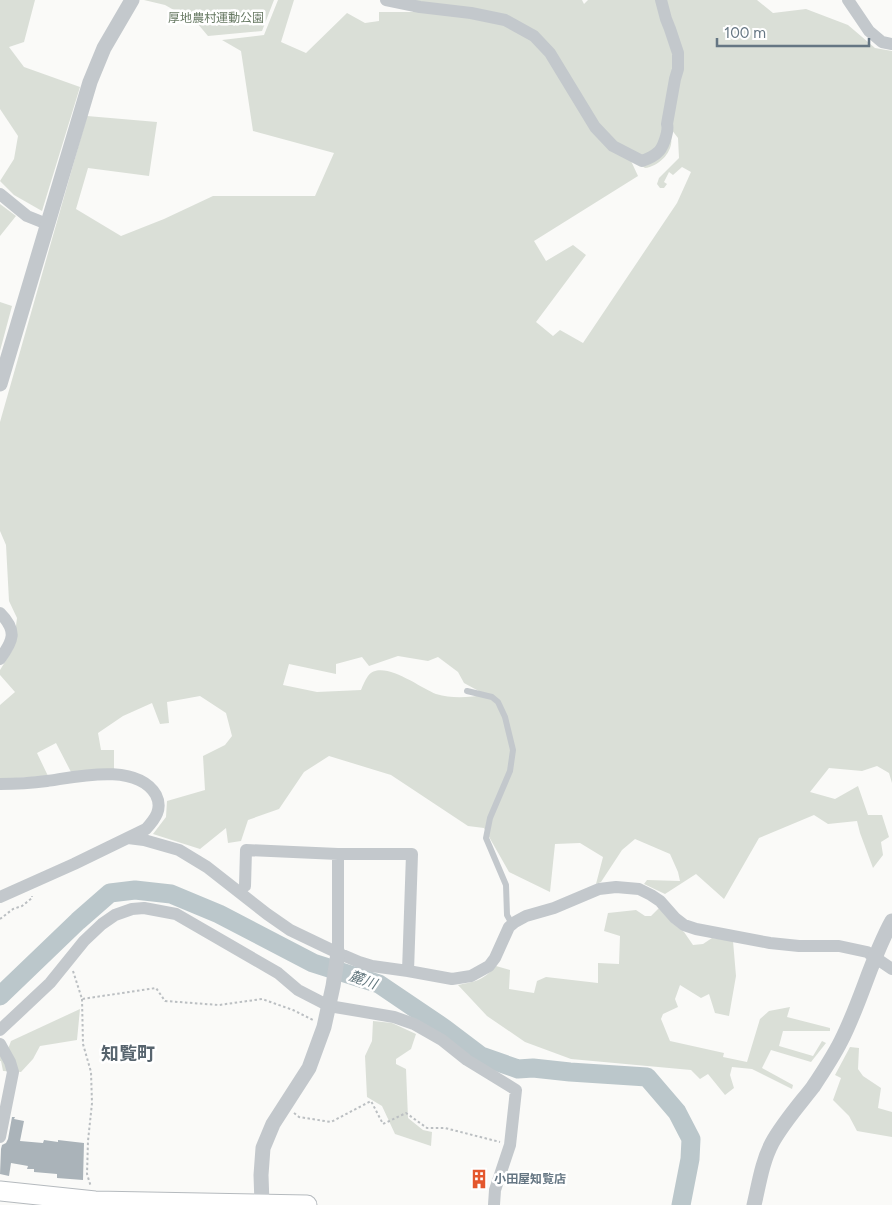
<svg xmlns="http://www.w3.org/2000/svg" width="892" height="1205" font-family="Figtree,'Noto Sans JP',sans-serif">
	<rect width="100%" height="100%" fill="#fafaf8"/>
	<path fill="#dadfd7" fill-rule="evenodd" d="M0,0h35l-11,42 -15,5 15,20 56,20 -38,124 -28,-16 -14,-14 14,-22 4,-23 -18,-27z
		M144,0h130l-12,31 -54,5 -11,-13 -32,-18z
		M278,0h16l-13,42 25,11 41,-40 18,10 14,-2v-9h34v-12h169l2,4 4,-4h169l16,13 33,-4 42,16 27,23 17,3v732l-3,-10 -12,-7 -15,5 -33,-3 -19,24 25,7 23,-13 10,29h14l7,22 -8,5 2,13 -10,13 -13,-35 -3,-12 -29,3 -14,-9 -55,23 -35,61 -28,-25 -31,20 -21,-10 3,-4 33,1 -2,-9 -8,-18 -35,-15 -13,11 -21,32 -5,2 7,-27 -23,-14 -25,1 -5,48 -41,-20 -25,-44 -16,-2 -77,-51 -62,-19 -25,16 -25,37 -31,11 -7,21 -13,2 -2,-15 -26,21 -47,-15 13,-17 1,-16 38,-11 -2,-34 22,-11 7,-9 -6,-23 -26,-17 -33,6 2,21 -9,1 -8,-21 -29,13 -25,17 3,17h13v19l-43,3 -15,-29 -19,10 11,23 -48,3v-74l15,-13 -15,-17v-5l13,-21 4,-31 -8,-17 -3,-56 -6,-14v-109l87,-306 70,6 -8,54 -61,-8 -12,41 45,27 43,-17 49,-23h102l19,-43 -81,-22 -12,-80 -19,-11 42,-5zM664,120l14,18 1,20 -20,20 -2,6 3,4h4l3,-4 -3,-2 5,-10 4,3 9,-8 9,5 -14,31 -94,140 -23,-13 -7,6 -17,-14 50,-67 -13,-10 -27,16 -12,-20 104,-65 -13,-28 12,15 8,5c14,-2 29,-16 26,-32 -2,-5 -5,-11 -7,-16zM398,656l30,5 10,-4 20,15 6,11 22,12c-17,2 -33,4 -50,-1 -16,-6 -54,-36 -68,-18 -3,4 -5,9 -7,14l-44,2 -34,-7 6,-21 47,10v-10l26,-7 7,9z
		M0,204l16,12 -16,20z
		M0,302l12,4 -12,45z
		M660,907l12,16 12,9 9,13 10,-1 9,-6 21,3 3,35 -7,40 -14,-3 -6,-19 -8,4 -21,-13 -5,14 3,8 -15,7 -2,5 9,22 54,12 -1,4 24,5 13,-43 9,-8 21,-4 -3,10 43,11v3h-47l-4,15 34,10 9,-15 4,2 -15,19 -40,-12 -9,18 31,17 -1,4 -40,-20 -20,-2 -2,8 4,13 -9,7 -17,-21 -8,5 -9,-9 -120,-11 -46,-17 -38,-26 -29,-31c20,-4 25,-5 38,-19l14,4 -1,19 25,4 3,-12 9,-4 52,6v-20l21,1 1,-28 -16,-5 4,-18 28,-3 9,6h6z
		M80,1009l-3,31 -37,6 -7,13 -12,13 -18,-1 -2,-10h-1v-12h8l3,-8z
		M373,1021l19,2 24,11 -5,15 -15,10v5l10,5 2,49 15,12 9,2 -1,14 -36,-12 -13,-28 -15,-9 -2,-41 7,-15z
		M850,1047l9,1 -1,21 5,7 18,12 -3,20 14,4v25l-35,-6 -8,-15 -16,-16 8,-22 -6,-3z"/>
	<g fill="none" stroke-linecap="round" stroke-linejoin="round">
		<path stroke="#bbc7cb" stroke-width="19" d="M0,996l78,-75 32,-28 25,-3 36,4 48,20 94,49 66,21 65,44 37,28 37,13 15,-1 37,4 77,5 30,35 14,27 -1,20 -9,46"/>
	</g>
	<path fill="#aab3b9" d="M12,1117h3l-1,2 10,2 -4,20 23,2 1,-3 14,2v-2l26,3 -1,37 -26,-2v-4l-23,-2v-3h-7l1,-3 -17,-3 -2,13 -9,-2 1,-25 1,-4 4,-2 2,-4z
		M474,1169h12l-2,20h-11z"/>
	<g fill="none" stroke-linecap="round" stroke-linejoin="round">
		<defs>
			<path id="primary" d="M0,1191l95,10 212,4"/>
		</defs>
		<use href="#primary" stroke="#b5babe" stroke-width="21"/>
		<path stroke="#bbbfc2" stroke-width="2" stroke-dasharray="2.5 2.5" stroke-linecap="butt" d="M0,919l13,-10 9,-3 10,-8v-2
			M73,971l9,28 74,-11 9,13 54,4 43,-6 31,11 20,10
			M82,999l1,45 8,28 1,31 -4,38 -1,33 4,13
			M294,1113l5,4 32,5 40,-21 12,23 23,-11 21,15h18l55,14"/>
		<path stroke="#c3c8cc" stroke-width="6" d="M467,691l25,6 6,5 7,15 8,33 -3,21 -20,47 -4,20 20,47 1,30 5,9"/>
		<path stroke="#c3c8cc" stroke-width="12" d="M386,0l34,7 51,6 34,7 29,16 16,17 45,74 18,19 29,15c5,-2 11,-4 15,-8 6,-4 12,-22 10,-29l8,-45 3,-10v-16l-8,-24 -4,-10 -5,-19
			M848,0l21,31 13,11 10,2
			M0,194l27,22 20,8
			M0,613c18,18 13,28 0,46
			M0,784c15,0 32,-1 47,-3 29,-4 90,-19 109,14 7,14 -1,24 -10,34l-72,35 -74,33
			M128,838l16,2 35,10 28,17 60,47 23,16 48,23 21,9 13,4 36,5 44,8 19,-3 18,-10 6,-8 14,-31 6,-5 11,-6 28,-8 45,-19 17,-2 23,2 12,6 9,6 15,17 9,7 12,4 74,14 29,3h40l28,6 25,17
			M338,854v99
			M245,886l1,-36 92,4h74l-4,117
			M0,1030l50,-47 34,-42 18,-17 13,-9 17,-6 12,-1 32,6 102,59 20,17 31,16 65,11 20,7 28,16 25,20 49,30 -6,55 -15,45 -1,15
			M0,1044l10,18 3,10 -13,65"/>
		<path stroke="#c3c8cc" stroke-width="15" d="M0,384l90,-302 14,-34 28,-48
			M262,1204l-1,-29 2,-27 10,-24 36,-56 15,-41 9,-41 5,-33
			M754,1205c5,-21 8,-43 18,-62 11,-20 27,-38 41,-56 10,-15 20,-30 28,-46 20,-39 30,-82 51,-120"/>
		<use href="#primary" stroke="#fff" stroke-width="19"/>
	</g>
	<defs>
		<symbol id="building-bare" viewBox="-9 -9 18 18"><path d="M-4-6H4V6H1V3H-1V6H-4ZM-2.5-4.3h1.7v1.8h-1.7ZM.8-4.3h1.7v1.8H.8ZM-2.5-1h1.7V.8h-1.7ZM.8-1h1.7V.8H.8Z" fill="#e4572e" stroke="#fff" stroke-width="2.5" paint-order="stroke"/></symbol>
	</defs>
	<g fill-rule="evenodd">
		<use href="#building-bare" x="465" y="1165" width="28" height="28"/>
	</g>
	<g text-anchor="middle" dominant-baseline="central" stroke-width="5" stroke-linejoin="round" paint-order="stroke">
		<g font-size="12" fill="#687a64" stroke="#fff">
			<text x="216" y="18">厚地農村運動公園</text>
		</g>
		<g font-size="12" font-weight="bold" fill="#657683" stroke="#fff" text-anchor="start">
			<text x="494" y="1179">小田屋知覧店</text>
		</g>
		<g font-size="14" font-style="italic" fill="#60757c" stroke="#fff">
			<text transform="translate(363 980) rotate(20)">麓川</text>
		</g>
		<g font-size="18" font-weight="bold" fill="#57646e" stroke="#fff">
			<text x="128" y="1054">知覧町</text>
		</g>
	</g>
	<path d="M717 38v8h152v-8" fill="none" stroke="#657683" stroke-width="2.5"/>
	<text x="724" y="38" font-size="15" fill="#657683" stroke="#ffffff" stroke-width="4" paint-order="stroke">100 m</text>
</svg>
